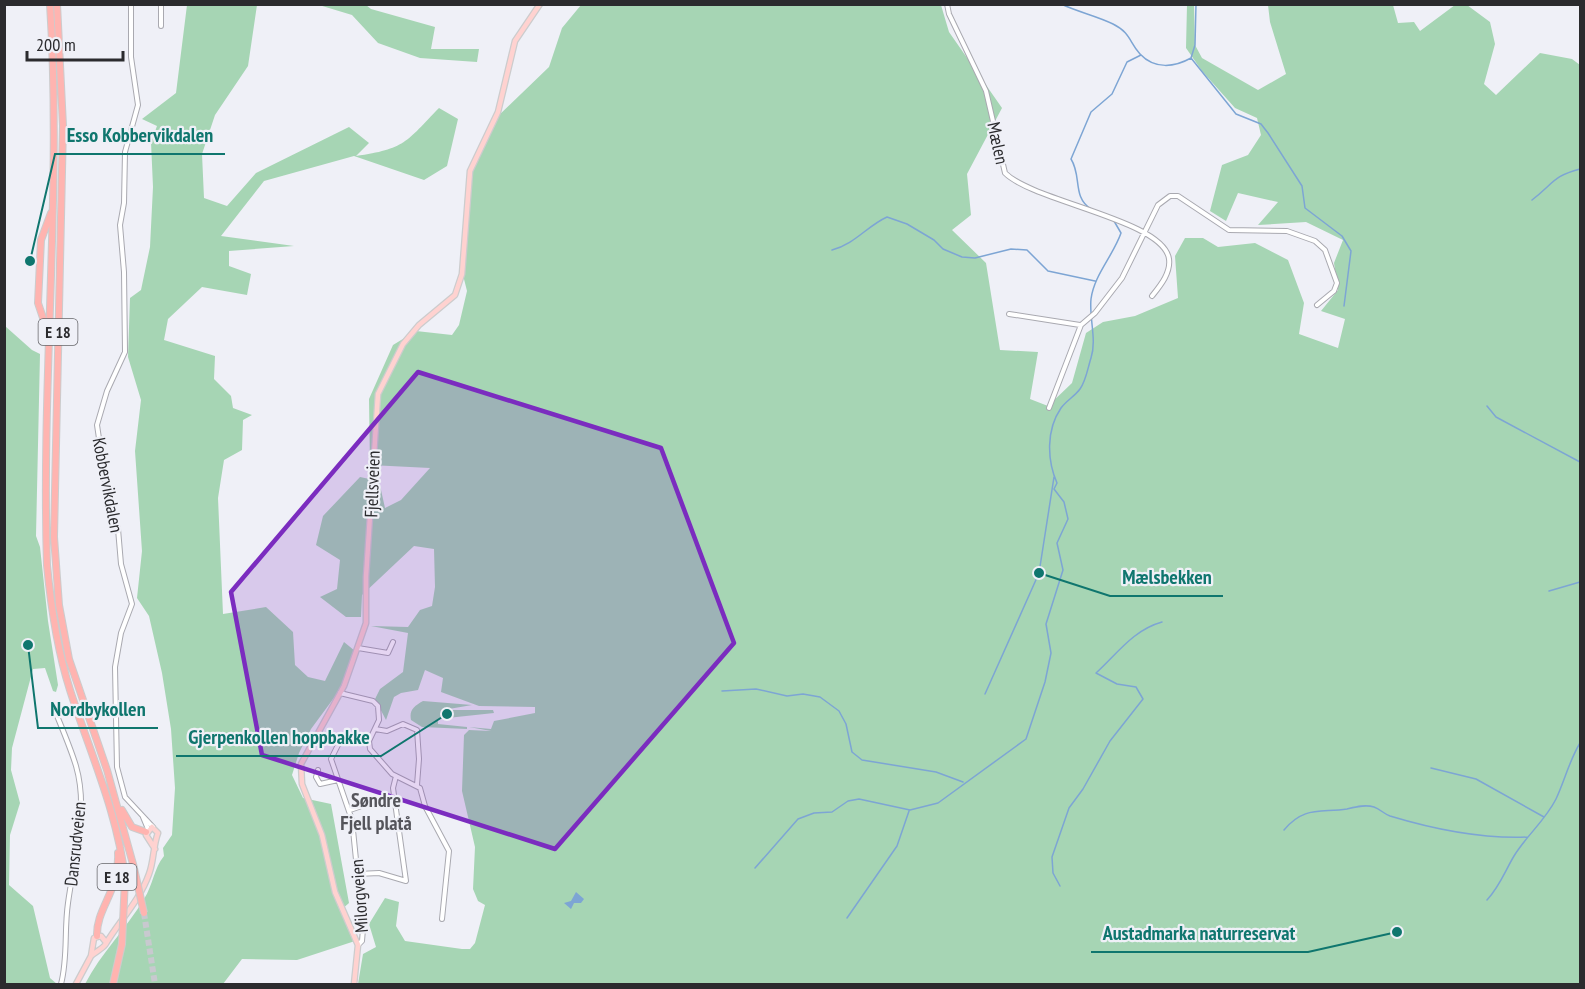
<svg xmlns="http://www.w3.org/2000/svg" width="1585" height="989" font-family="'PT Sans Narrow',sans-serif">
	<rect width="100%" height="100%" fill="#eff0f7"/>
	<path fill="#a6d5b4" d="M187,5h70l-9,61 -33,49 -13,39 2,44 23,8 29,-33 93,-46 20,16 -13,13c49,-7 50,-14 83,-48l19,11 -11,47 -23,14 -70,-24 -90,25 -43,55 73,10 -65,5v15l22,8 -4,21 -45,-8 -34,32 -4,21 51,16 -1,23 17,17 2,12 19,7 -9,5 -1,30 -18,10 -6,38 5,116 43,-7 27,25 2,33 13,12 17,4 19,-39 11,9 -16,40 -28,38 -12,24 -7,22 11,23 28,6 18,99 -8,7 14,31 -58,19 -55,-1 -19,25h-138c16,-31 41,-55 59,-85 9,-14 10,-31 20,-43l-1,-8 9,-13 3,-47 -4,-59 -9,-56 -13,-57 -12,-18 5,-47 -7,-100 6,-51 -13,-43 2,-59 11,-8 9,-43 3,-60 -2,-45 6,-16 -15,-7 34,-26z
		M319,5h47l5,4 64,18 -4,22h48l-2,13 -57,-4 -42,-15 -26,-28z
		M581,5h360l8,27 53,76 -35,66 4,41 -19,15 34,33 14,87 38,2 -8,47 18,7 24,-23 14,-50 17,-11 32,-6 43,-18 -3,-42 10,-18h18l15,9 37,-4 33,17 16,43 -5,31 39,14 7,-29 -24,-8 17,-21 -4,-27 9,-23 -37,-18 -48,3 20,-23 -40,-9 -12,28 -16,-10 12,-46 26,-10 13,-20 -4,-17 -22,-10 -33,-37 -16,-23 1,-43h7l1,40 7,13 56,32 28,-16 -16,-52 -2,-17h125l5,18 16,-1 6,9 35,-26h12l23,17 5,22 -11,40 12,11 44,-42 32,6 8,6v919h-1222l5,-30 13,-7 -7,-23 16,-26 14,4 -3,24 9,15 57,8h8l5,-6 10,-38 -7,-4 -5,-12 2,-42 -13,-56 2,-56 5,-5 22,1 -22,-4 22,2 3,-8 41,-8v-6l-56,-1 -38,-14 2,-14 -18,-8 -7,20 -17,3 -7,4 -8,23 -11,-21 5,-10 23,-17 5,-39 -37,-7 37,1 12,-17 12,-4 3,-19 -1,-38 -20,-3 -52,49 -1,22h-15l-26,-20 17,-8 3,-29 -24,-15 7,-29 37,-39 19,4 6,27 16,-8 29,-32 -60,-3 -1,-66 24,-54 23,-14 36,4 7,-10 8,-34 -5,-20v-19l3,-55 4,-23 27,-56 53,-51 13,-39z
		M5,326l27,24 8,4 -4,182 4,11 8,74 10,64 -2,7 -3,-1 -8,-23 -12,1 -21,79 -1,22 9,33 -10,32 -1,50 24,21 17,72 7,6h-52z
		M423,701l49,4 -29,5h50l1,3 -56,6v5l29,3v2l-45,-2 -11,-7c-2,-10 3,-14 12,-19z"/>
	<path fill="#7da5d4" d="M576,892l8,7 -3,4h-7l-3,6 -7,-6 7,-2z"/>
	<g fill="none" stroke-linecap="round" stroke-linejoin="round">
		<path stroke="#7da5d4" stroke-width="1.5" d="M1061,4c17,8 36,12 52,20 18,9 16,18 27,30 15,16 35,13 51,4l4,-13 1,-41
			M1191,58l45,56 25,10 7,9 34,53 3,22 37,28 9,15 -7,55
			M1532,200c22,-17 21,-24 48,-31
			M1091,209c-19,-12 -9,-33 -20,-50l20,-47 21,-18 15,-32 14,-7
			M832,250c23,-6 35,-24 55,-33l20,7 27,16 9,9 19,8 13,1 36,-9 16,1 21,21 47,10
			M1487,406l9,11 84,45
			M1549,591l31,-9
			M722,691l34,-2 31,7 16,-2 17,3 19,14 7,13 6,28 10,8 74,12 27,10
			M985,694l54,-121 15,-96
			M1431,768l45,11 68,38
			M1284,830c20,-24 36,-17 63,-21 8,-2 18,-5 27,-2 6,2 10,7 16,9 43,13 93,23 138,21
			M755,868l43,-49 16,-6 18,-1 16,-11 11,-2 51,11 28,-7 88,-64 19,-57 6,-29 -5,-29 17,-54 -6,-27 11,-24 -4,-17 -10,-13 3,-6c-10,-23 -11,-53 4,-75 5,-7 14,-12 19,-19 6,-8 8,-22 11,-31 6,-19 -2,-39 0,-59 3,-24 22,-43 30,-66l-7,-12
			M1060,886l-7,-13 -1,-16 17,-49 14,-19 27,-48 33,-42 -7,-12 -19,-3 -21,-11c21,-19 37,-43 66,-51
			M1487,900c13,-14 18,-29 27,-44 12,-20 31,-35 42,-57 9,-19 13,-38 24,-56
			M847,918l50,-72 12,-35"/>
		<path stroke="#c8c9cf" stroke-width="6" stroke-dasharray="6 3" stroke-linecap="butt" d="M144,913l11,71"/>
		<defs>
			<path id="minor" d="M131,4v53l7,48 -13,47 -1,51 -4,22 4,47 1,80 -18,39 -10,34 10,67 11,37 3,35 11,40 -11,29 -6,34 2,100 8,30 28,30
				M161,4v22
				M947,4l2,10 37,77 19,82c29,29 159,47 164,86 2,14 -9,27 -17,37
				M1009,314l71,11
				M1049,408l32,-83 14,-12 27,-35 36,-73 12,-9h8l51,34 58,1 28,10 10,9 12,33 -3,8 -17,14
				M358,648l30,5 5,-11
				M340,693l33,8 5,5 1,14 -10,21 1,8 22,25 28,14 5,18 24,45 -7,68
				M53,706c8,20 17,40 23,60 13,45 -2,92 -8,137 -4,27 0,55 -7,81
				M375,729l12,2 16,-7 14,6 2,29 -2,26
				M318,770l-2,7 4,7 18,-4
				M350,810l44,-15
				M143,817l5,12
				M358,874l21,-1 27,8 -13,-93 3,-12
				M358,945l4,-4 1,-12 -11,-109 -21,-61 9,-18 12,-5 18,2"/>
			<path id="major" d="M91,956c4,-4 11,-7 14,-11 14,-24 34,-43 44,-71 5,-13 4,-28 9,-41l-6,-6 -6,8 9,14
				M76,984l15,-28 3,-18 7,-2 4,5
				M354,984l4,-39 -23,-53 -13,-57 -20,-51 -1,-20 43,-78 22,-63v-46l12,-183 25,-50 16,-19 36,-30 7,-21 8,-103 28,-59 17,-71 25,-37"/>
			<path id="highway" d="M50,4c12,187 -9,374 -3,561 4,42 10,84 23,125 20,63 48,123 55,189
				M57,4l6,122 -9,411 5,68 10,54 38,111 26,94
				M48,333l-10,-30 3,-63 10,-27
				M122,810l10,17 14,5
				M97,936c-1,-28 23,-45 21,-83
				M113,984l9,-40"/>
		</defs>
		<use href="#minor" stroke="#a9a9b0" stroke-width="6"/>
		<use href="#major" stroke="#cccccd" stroke-width="7"/>
		<use href="#highway" stroke="#cccccd" stroke-width="8"/>
		<use href="#minor" stroke="#fff" stroke-width="4"/>
		<use href="#major" stroke="#ffd2d0" stroke-width="4.5"/>
		<use href="#highway" stroke="#ffb4b0" stroke-width="6"/>
		<defs>
			<path id="highway-bridge" d="M133,864l11,49
				M122,944l3,-65"/>
		</defs>
		<use href="#highway-bridge" stroke="#cccccd" stroke-width="8" stroke-linecap="butt"/>
		<use href="#highway-bridge" stroke="#ffb4b0" stroke-width="6"/>
	</g>
	<path fill="#7b2cbf" fill-opacity="0.2" stroke="#7b2cbf" stroke-width="4.5" stroke-linejoin="round" d="M418,372l243,76 73,195 -179,206 -293,-94 -31,-163z"/>
	<g text-anchor="middle" dominant-baseline="central" stroke-width="4.5" stroke-linejoin="round" paint-order="stroke">
		<g fill="#eff0f7" stroke="#66666a" stroke-width="1.5">
			<rect x="38.5" y="319" width="39" height="26" rx="4.5"/>
			<rect x="97.5" y="864" width="39" height="26" rx="4.5"/>
		</g>
		<g font-size="16" font-weight="bold" fill="#2b2b2e">
			<text x="58" y="332">E 18</text>
			<text x="117" y="877">E 18</text>
		</g>
		<g font-size="18" fill="#2b2b2e" stroke="#eff0f7">
			<text transform="translate(998 143) rotate(78)">Mælen</text>
			<text transform="translate(372 484) rotate(-88)">Fjellsveien</text>
			<text transform="translate(108 485) rotate(79)">Kobbervikdalen</text>
			<text transform="translate(75 844) rotate(-84)">Dansrudveien</text>
			<text transform="translate(359 896) rotate(-94)">Milorgveien</text>
		</g>
		<g font-size="20" font-weight="bold" fill="#55555b" stroke="#eff0f7">
			<text x="376" y="800">Søndre<tspan x="376" dy="23">Fjell platå</tspan></text>
		</g>
	</g>
	<path fill="none" stroke="#0f766e" stroke-width="2" d="M30 261L55 154H225M1039 573L1110 596H1223M28 645L38 728H158M447 714L381 756H176M1397 932L1308 952H1091"/>
	<g fill="#0f766e" stroke="#eff0f7" stroke-width="2">
		<circle cx="30" cy="261" r="6"/>
		<circle cx="1039" cy="573" r="6"/>
		<circle cx="28" cy="645" r="6"/>
		<circle cx="447" cy="714" r="6"/>
		<circle cx="1397" cy="932" r="6"/>
	</g>
	<g font-size="20" text-anchor="middle" font-weight="bold" fill="#0f766e" stroke="#eff0f7" stroke-width="4.5" stroke-linejoin="round" paint-order="stroke">
		<text x="140" y="142">Esso Kobbervikdalen</text>
		<text x="1167" y="584">Mælsbekken</text>
		<text x="98" y="716">Nordbykollen</text>
		<text x="279" y="744">Gjerpenkollen hoppbakke</text>
		<text x="1199" y="940">Austadmarka naturreservat</text>
	</g>
	<rect width="1585" height="989" fill="none" stroke="#2b2b2e" stroke-width="12"/>
	<path d="M27 51v9h96v-9" fill="none" stroke="#2b2b2e" stroke-width="3"/>
	<text x="36" y="51" font-size="18" fill="#2b2b2e" stroke="#eff0f7" stroke-width="4.5" paint-order="stroke">200 m</text>
</svg>
